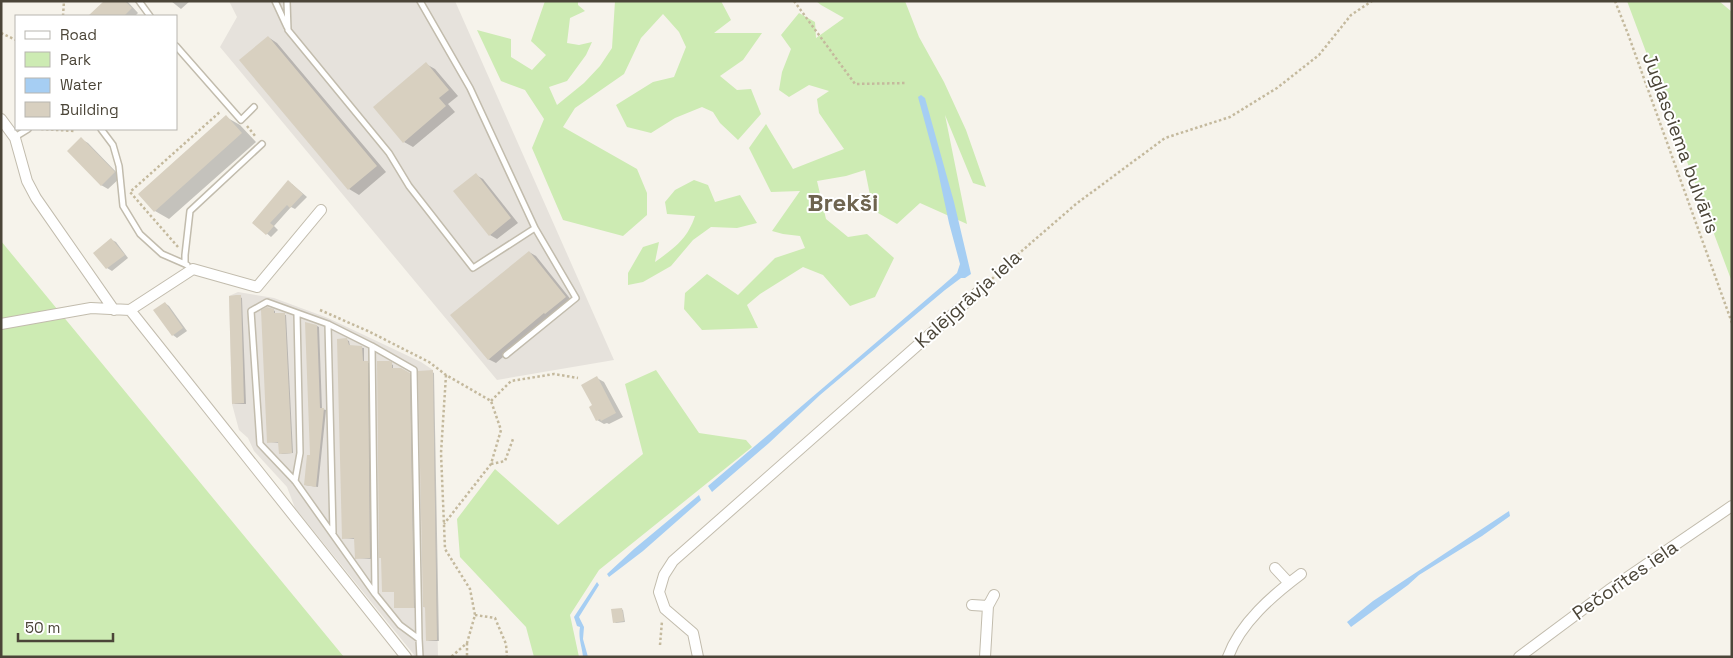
<svg xmlns="http://www.w3.org/2000/svg" width="1733" height="658" font-family="'Space Grotesk',sans-serif">
	<rect width="100%" height="100%" fill="#f6f3eb"/>
	<path fill="#e6e2dc" d="M229,1h226l159,359 -117,20 -277,-333 17,-30z
		M238,292l36,6 54,20 93,44 12,8 5,287 -23,-1 -120,-148 -8,-21 -33,-36 -6,-13 -9,-8 -7,-26 -3,-108z"/>
	<path fill="#cdebb3" d="M545,1h33v4l7,6 -15,7 -3,25 12,2 13,-3 -6,13 -19,26 -18,6 8,18 27,-22 16,-17 12,-18 3,-47h106l10,19 -17,13h48l-19,27 -23,16 17,14 14,-1 10,25 -23,26 -18,-17 -7,-11 -11,-5 -27,11 -24,15 -24,-6 -11,-22 37,-23 21,-5 12,-30 -7,-15 -16,-18 -22,24 -17,36 -49,34 -12,19 74,42 10,24v22l-24,21 -60,-16 -31,-72 12,-29 -19,-29 -24,-9 -24,-51 34,9v18l21,13 14,-15 -15,-14z
		M816,1h89l14,36 25,45 22,48 20,57 -13,-4 -28,-68 22,109 -47,-21 -23,21 -24,-14 -8,-40 -19,6 -29,5 9,38 22,18 19,-3 27,24 -19,39 -25,9 -27,-31 -20,-8 -43,27 -13,11 11,23 -56,2 -18,-21 1,-16 22,-19 31,21 37,-37 30,-10 -5,-12 -17,-2 -11,-3 28,-40 -29,1 -22,-44 17,-24 27,45 51,-20 -25,-36 -2,-14 12,-8 -20,-6 -20,12 -10,-7 3,-18 9,-23 -10,-14 18,-22 16,9 1,16 28,-20 -23,-13z
		M1627,1h92l13,11v270z
		M694,180l14,5 7,17 25,-7 17,28 -20,5 -26,-1 -18,13 -22,26 -28,16 -15,3v-12l15,-26 16,-5 -4,20c19,-14 32,-22 40,-46l-28,-2 -2,-12 10,-12z
		M1,241l343,416h-343z
		M656,370l43,63 47,7 6,7 -153,123 -29,45 9,42h-45l-8,-30 -66,-70 -3,-38 38,-50 63,56 85,-71 -18,-70z"/>
	<path fill="#a6cef3" d="M921,95l4,3 29,104 17,72 -6,4h-4l-16,12 -125,105 -51,48 -57,49 -4,-6 233,-199 16,-14 3,-9 -11,-41 -12,-56 -19,-70z
		M699,495l2,5 -58,51 -34,26 -2,-3 27,-25z
		M1509,511l1,5 -28,20 -63,39 -11,10 -57,42 -4,-5 26,-21z
		M597,582l2,3 -20,32 5,10 -1,12 5,18h-5c-1,-11 -5,-19 -3,-30l-3,-1 -3,-9z"/>
	<path fill="#0003" d="M105,1h22l11,12 -3,3h-46z
		M171,1h19l-9,8z
		M268,37l9,6 109,129 -27,23 -10,-6 -108,-129z
		M426,64l9,5 23,27 -10,8 7,8 -42,35 -9,-5z
		M226,117l14,8 16,17 -87,77 -14,-8 -15,-17z
		M81,139l7,4 33,34 -13,12 -7,-4z
		M476,175l7,4 35,44 -21,16 -7,-4z
		M292,184l15,13 -12,12 -4,-2 -17,19 4,4 -7,7 -18,-15z
		M112,240l4,2 12,16 -16,13 -5,-3 -12,-15z
		M529,252l7,4 36,45 -21,15 -55,47 -8,-4z
		M240,297l2,1 4,106h-11l-2,-1z
		M165,303l4,3 18,25 -10,7 -4,-3z
		M273,310l2,1v3l11,1 7,138 -11,1 -2,-1v-10l-11,-1z
		M317,326l2,1 3,82 4,1 -8,77 -13,-2 6,-29z
		M347,340l2,1 1,5 14,2v14l5,1 3,196 -15,-1 -2,-19 -12,-1z
		M388,362l5,3v4h8l10,6 4,233h-18l-2,-1v-15l-12,-1z
		M432,372l2,1 5,268h-10l-2,-1v-32l-3,-1z
		M597,378l7,4 19,35 -14,7 -2,-1 -3,1 -7,-4 -3,-14z
		M621,609l2,1 2,12 -9,1 -2,-1z"/>
	<path fill="#d8d0c0" d="M104,1h21l7,7 -8,8h-36z
		M268,36l109,130 -29,24 -109,-130z
		M426,62l23,28 -10,8 7,8 -43,37 -30,-36z
		M226,115l16,18 -88,79 -16,-18z
		M81,137l34,35 -14,14 -34,-35z
		M476,173l35,45 -22,18 -36,-45z
		M288,180l15,14 -13,14 -3,-3 -17,18 4,3 -8,9 -14,-12z
		M111,238l14,17 -19,14 -13,-16z
		M529,251l37,46 -21,17 -1,-1 -56,47 -38,-45z
		M236,295h5l3,108 -12,1 -3,-108z
		M165,302l18,26 -11,8 -19,-26z
		M267,307l7,2v4h11l7,140 -13,1 -1,-12 -11,1 -6,-133z
		M305,322l12,3 3,83h4l-8,79 -12,-2 3,-30h3z
		M347,338l2,7 13,1 1,15h5l2,197 -15,1 -1,-21 -12,1 -5,-200z
		M377,361h12l3,1v6h9l9,5 4,235h-20v-16h-12l-1,-34h-2z
		M433,370l4,270 -11,1 -1,-34h-2l-5,-236z
		M597,376l19,37 -15,8 -1,-2 -4,2 -7,-14 3,-2 -11,-20z
		M622,608l2,13 -11,2 -2,-14z"/>
	<g fill="none" stroke-linecap="round" stroke-linejoin="round">
		<defs>
			<path id="lane" d="M139,1l11,15
				M275,1l12,26
				M287,1l1,29 101,123 20,33 64,82 62,-40 41,70 -70,57
				M420,1l50,87 65,140
				M176,46l65,74 13,-13
				M101,129l12,16 6,21 4,40 17,28 22,20 23,10
				M15,137l13,-8
				M187,265l-2,-1v-9l5,-44 72,-67
				M267,302l61,22 44,22 42,24 5,269 -19,-14 -25,-31 -80,-113 -35,-37 -9,-133z
				M328,324l5,209
				M372,346l3,247
				M295,481l5,-28 -3,-139
				M419,639l1,18"/>
			<path id="street" d="M1,119l14,19 12,43 9,17 78,112
				M130,310l276,347
				M1,324l90,-16 39,2 63,-41 64,18 64,-77
				M1275,568l14,15
				M972,605l16,1
				M698,657l-5,-24 -28,-24 -6,-17 5,-17 9,-14 305,-269
				M985,657l3,-51 6,-11
				M1228,657c12,-34 45,-62 73,-83
				M1519,657l90,-67 123,-84"/>
		</defs>
		<use href="#lane" stroke="#c2bcad" stroke-width="8"/>
		<use href="#street" stroke="#c2bcad" stroke-width="12"/>
		<path stroke="#c4b99d" stroke-width="2.5" stroke-dasharray="2.5 2.5" stroke-linecap="butt" d="M794,1l61,83 52,-1
			M1615,1l13,33 104,289
			M63,16l1,-15
			M1,33l15,7
			M247,126l9,11
			M41,129l33,2
			M178,247l-48,-55 91,-81
			M985,286l24,-24 67,-58 89,-66 65,-21 47,-29 42,-33 32,-40 21,-14
			M320,310l48,21 61,31 17,13 45,26 10,29 -10,34 -47,60
			M446,375l-5,78 4,96 25,40 5,26 -8,28 -16,14
			M491,401l20,-20 43,-7 24,4
			M491,464l14,-3 8,-22
			M475,615l20,3 11,26 1,13
			M467,643v14
			M660,645l2,-24"/>
		<use href="#lane" stroke="#fff" stroke-width="5"/>
		<use href="#street" stroke="#fff" stroke-width="10"/>
	</g>
	<g text-anchor="middle" dominant-baseline="central" stroke-width="4" stroke-linejoin="round" paint-order="stroke">
		<g font-size="19" fill="#4b4538" stroke="#fff">
			<text transform="translate(1681 143) rotate(70)">Juglasciema bulvāris</text>
			<text transform="translate(968 299) rotate(-42)">Kalējgrāvja iela</text>
			<text transform="translate(1625 580) rotate(-35)">Pečorītes iela</text>
		</g>
		<g font-size="24" font-weight="bold" fill="#6e644f" stroke="#fff">
			<text x="843" y="202">Brekši</text>
		</g>
	</g>
	<rect width="1733" height="658" fill="none" stroke="#4b4538" stroke-width="5"/>
	<rect x="15" y="15" width="162" height="115" fill="#ffffff" stroke="#b7b5af"/>
	<rect x="25" y="31" width="25" height="8" fill="#ffffff" stroke="#b7b5af"/>
	<text x="60" y="40" font-size="15" fill="#4b4538">Road</text>
	<rect x="25" y="52" width="25" height="15" fill="#cdebb3" stroke="#b7b5af"/>
	<text x="60" y="65" font-size="15" fill="#4b4538">Park</text>
	<rect x="25" y="78" width="25" height="15" fill="#a6cef3" stroke="#b7b5af"/>
	<text x="60" y="90" font-size="15" fill="#4b4538">Water</text>
	<rect x="25" y="102" width="25" height="15" fill="#d8d0c0" stroke="#b7b5af"/>
	<text x="60" y="115" font-size="15" fill="#4b4538">Building</text>
	<path d="M18 633v8h95v-8" fill="none" stroke="#4b4538" stroke-width="2.5"/>
	<text x="25" y="633" font-size="15" fill="#4b4538" stroke="#ffffff" stroke-width="4" paint-order="stroke">50 m</text>
</svg>
